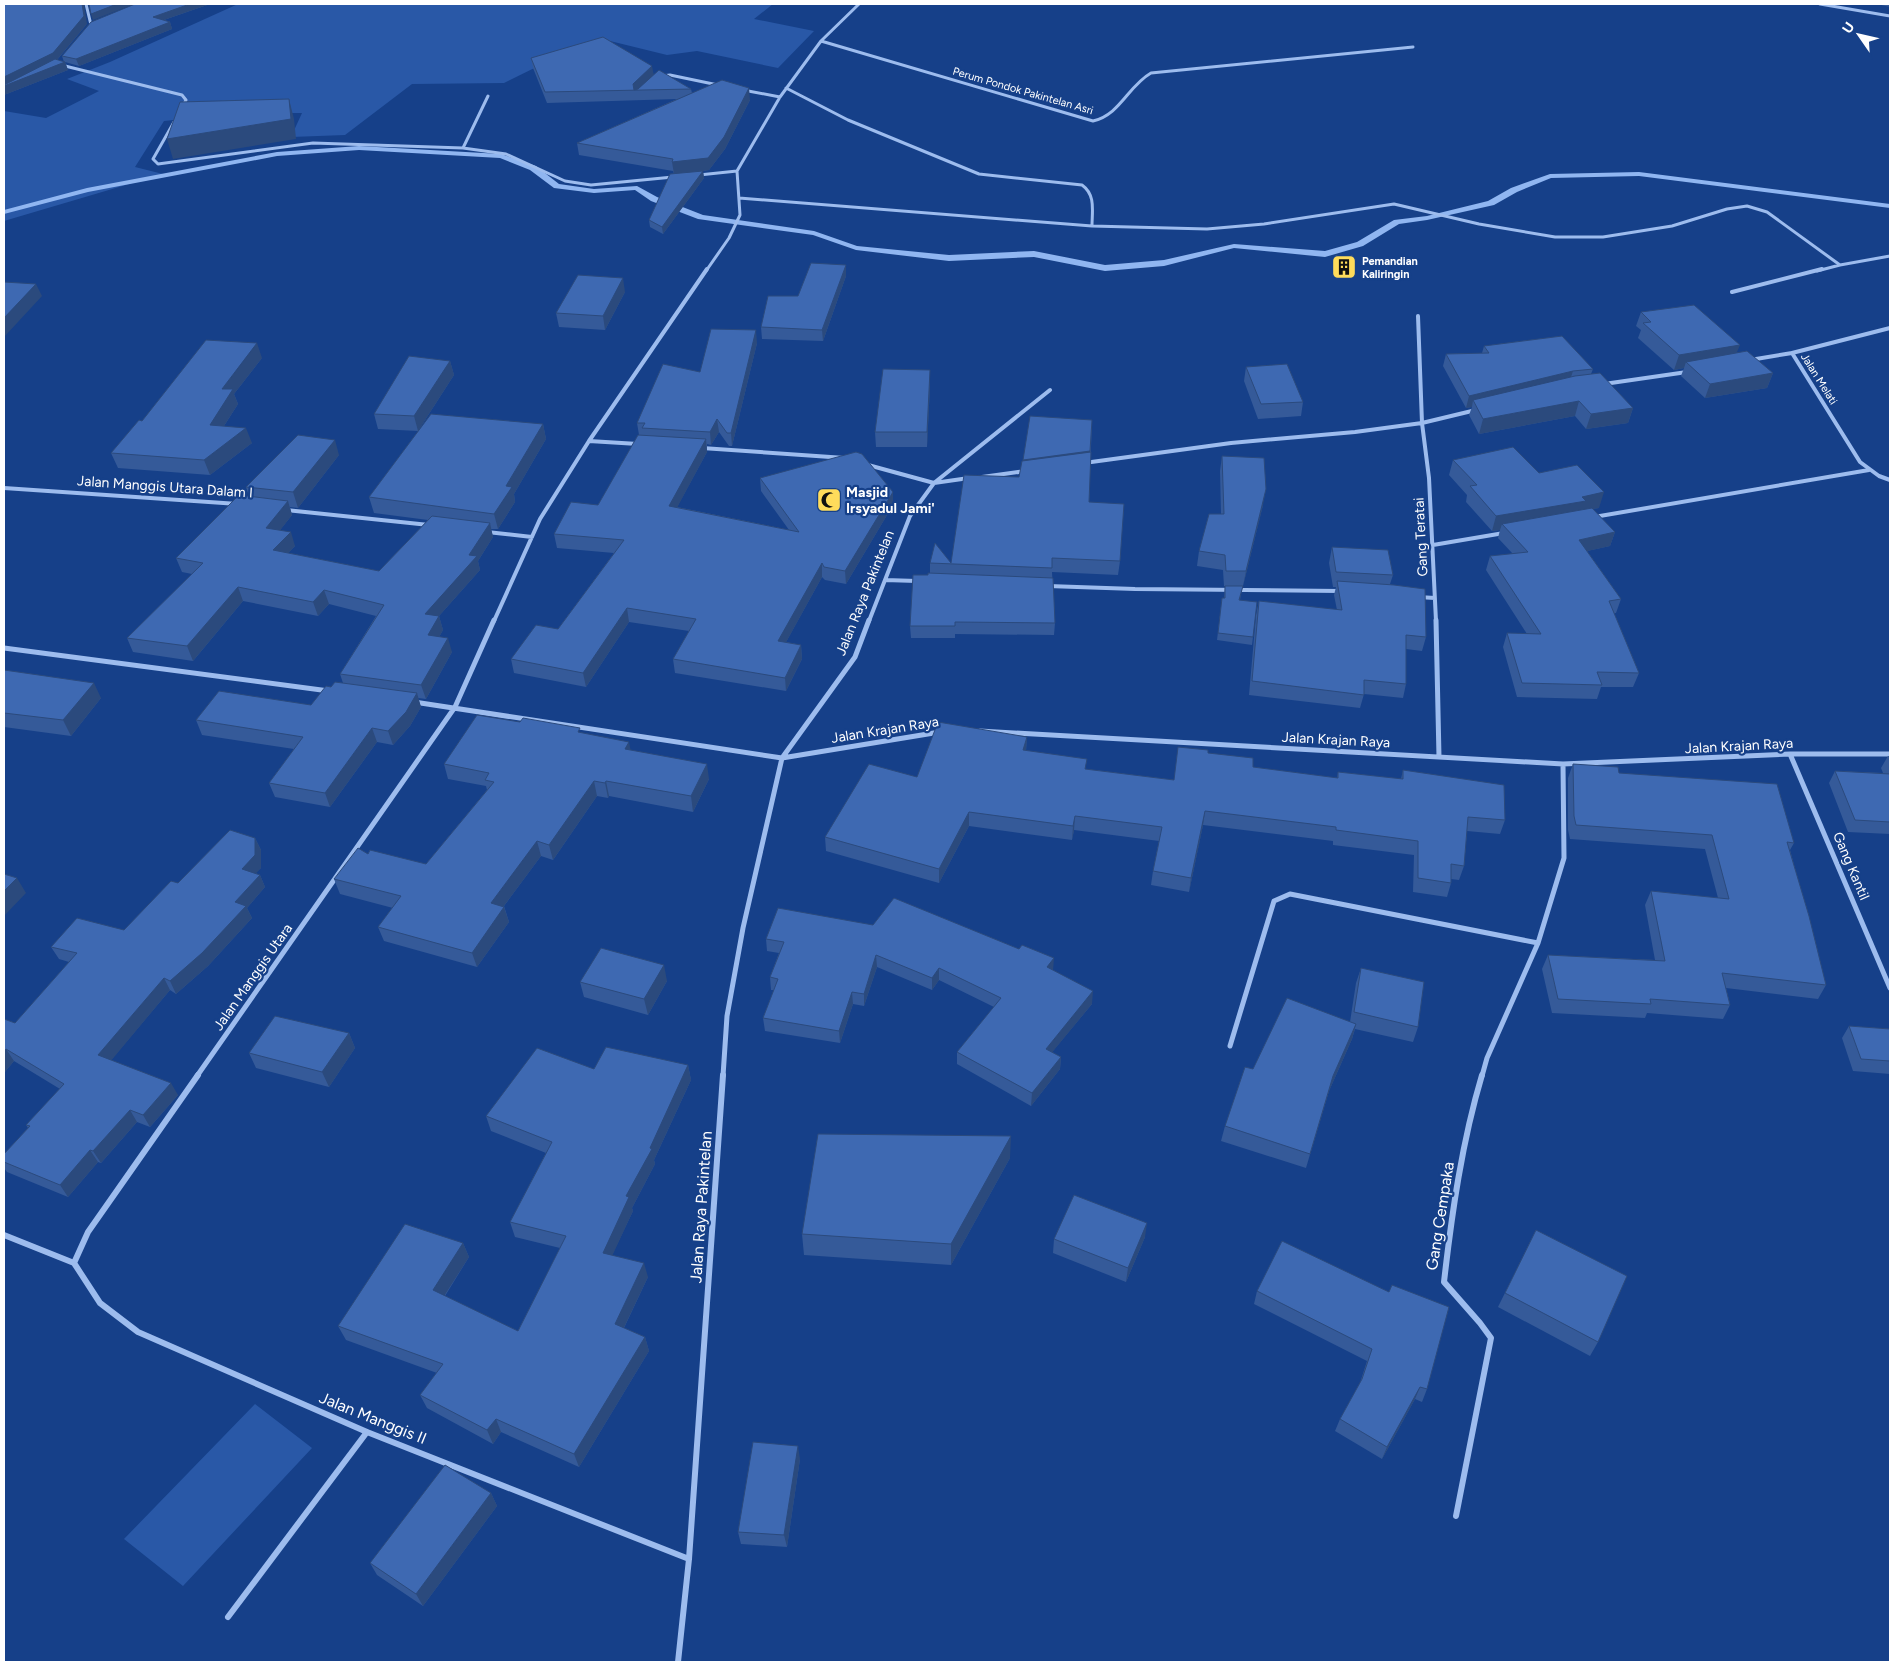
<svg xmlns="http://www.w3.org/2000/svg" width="1894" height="1666" font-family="Figtree,sans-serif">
	<rect width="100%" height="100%" fill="#164089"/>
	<path fill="#2958a7" d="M238,4h535l-19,15 60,12 -36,37 -81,-17 -30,4 -57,-14 -37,8 -69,34 -92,1 -67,51 -54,2 11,-24h-59l-79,8 -29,46 28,7 -159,47v-110l42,7 53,-27 -32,-12 43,-17z
		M255,1404l57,44 -129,138 -59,-47z"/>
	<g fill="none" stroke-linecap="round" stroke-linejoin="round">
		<path fill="#90b6f1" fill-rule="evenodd" d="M359,146l142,8 35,12 23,18 35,5 43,-3 20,11 46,18 111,16 43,15 92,9 85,-4 71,14 59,-5 70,-16 91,7 32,-9 37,-22 33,-4 61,-15 23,-13 39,-14 89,-2 251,32v4l-251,-32 -88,2 -34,14 -23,13 -67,15 -28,4 -36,22 -38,11 -91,-9 -70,18 -59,5 -71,-14 -85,4 -93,-11 -43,-15 -115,-16 -47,-18 -16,-11 -41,3 -40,-5 -24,-18 -30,-12 -141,-8 -82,6 -189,36 -84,22v-4l83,-22 190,-36z"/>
		<path stroke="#9dbcee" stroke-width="3" d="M86,4l5,21
			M1820,4l70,12
			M821,41l272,80c27,-6 35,-35 58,-48l262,-26
			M61,65l121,30 4,5 -4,8
			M662,76l8,-1 48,10
			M743,90l37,7
			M174,122l-21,37 5,5 155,-21 150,5 43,6 59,27 26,4 82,-8
			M463,148l25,-52
			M699,175l38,-4
			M739,198l353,28c0,-15 4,-31 -10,-41l-103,-11 -131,-54 -62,-32
			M1092,226l115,3 57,-5 130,-20 85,20 76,13h48l69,-11 55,-17 20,-3 20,6 73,53 -23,6
			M1840,265l50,-9
			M706,271l23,-33 11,-23 -3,-44 43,-74 41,-56 38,-37"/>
		<path stroke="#9dbcee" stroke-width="4" d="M1732,292l90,-23
			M1418,316l4,107 7,55 7,143
			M1792,353l98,-25
			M1750,360l42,-7 68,109 19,14 11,4
			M1604,384l83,-12
			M589,441l49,3
			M702,448l143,10
			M1084,463l147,-20 124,-11 67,-9 54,-13
			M868,465l66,18 35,-5
			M982,477l44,-6
			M4,488l234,16
			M286,510l143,15
			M1594,517l275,-47
			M487,532l45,5
			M1433,545l71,-12
			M885,580l32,1
			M1048,586l87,3 205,2
			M1418,597l17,1
			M494,621l46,-102 49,-78 118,-172
			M869,621l41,-105 24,-33 116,-93"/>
		<path stroke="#9dbcee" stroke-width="5" d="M1436,620l3,137
			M4,648l325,43
			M414,702l368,56 -39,170 -16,88 -4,60
			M980,731l583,33 227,-10h100
			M1790,754l100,234
			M782,758l158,-26
			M782,758l73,-101 14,-37
			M1230,1046l44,-145 16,-7 248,49
			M197,1076l258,-369 39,-87
			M1482,1076l5,-18 51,-115 26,-85 -1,-94"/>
		<path stroke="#9dbcee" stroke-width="6" d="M4,1235l70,28
			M74,1263l14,-31 110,-157
			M74,1263l26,40 38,29 229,100 322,127
			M1456,1516l35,-178 -11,-15 -36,-41c8,-70 18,-140 38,-207
			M228,1617l139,-185
			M678,1662l11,-103 34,-484"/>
	</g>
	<path fill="#355a99" d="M135,4h75l-46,16 6,2 2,7 -93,37 -14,-4 3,8 -64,25 83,-71 -30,36 7,2 -2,-6z
		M1877,4h13v3z
		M531,58l123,17 37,14 1,4 58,7 -25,49 -16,21 -6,1 1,7 -41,56 -13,-7 -1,-7 25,-46 -1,-3 -94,-16 -2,-12 100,-44 -130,4 -14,-35z
		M846,265v11l-23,65 -61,-2 -1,-12 37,-31z
		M625,292l-20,38 -46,-3 -3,-14z
		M1641,312l96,41 36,20 -6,15 -62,10 -24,-22 3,-8 -10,2 -36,-32 3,-8 -5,-4z
		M757,343l-25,103h-3l-10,-14 -8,13 -4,-1v8l-30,55 112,23 -28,-39 -1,-13 133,14v13l-47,79 -21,-4 -3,-3 -36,65 15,3 1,14 -16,32 -111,-18 -2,-14 16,-28 -60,-9 -43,65 -72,-14 -3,-14 47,-30 56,-76 -57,-5 -3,-14 44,-29 41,-70 -2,-12 63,-51z
		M1484,346l109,23 -2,5 42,34 -5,15 -42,6 -11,-13 -96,18 -10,-19 3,-8 -6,1 -23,-42 3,-12 36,-1z
		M262,358l-28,36 4,10 -14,22 28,17 -42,32 -92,-7 -7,-15 31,-32z
		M450,361l4,14 -36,56 -40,-2 -4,-15z
		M1246,367l57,35 -2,14 -43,3 -14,-38z
		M930,385l-3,62h-51l-1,-15z
		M1092,420l-3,82 31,59 -2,14 -66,-3 3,51 -1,12 -99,-1v4h-44l-1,-12 18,-51 2,-2v-10h21l68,-86 4,-16z
		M543,424l3,15 -32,55 1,8 -17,27h-7l2,8 -15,24 2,9 -41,46 4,14 -4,7 13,15 -26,47 -8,-1 3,9 -11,19 -17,19 -16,-3 -47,65 -55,-10 -6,-14 25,-34 -92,-14 -6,-15 115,-15 20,-18 12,-4 -3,-9 36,-58 -47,-12 -11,12 -75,-15 -50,60 -60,-9 -6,-14 65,-64 -10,-2 -6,-14 73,-62 -3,-9 93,-32 -41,53 -8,-1 2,8 -12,15 15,16 -7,7 91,18 49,-51 -54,-7 -5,-16z
		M1222,456l41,49 -20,81h-1l-2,14 13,37 -1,8 -35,-5 5,-42h2l1,-12h-1l-1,-16 -26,-4 2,-15 22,-37 -1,-43z
		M1453,460l86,13 60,35 -7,1 23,23 -5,14 -23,5 34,48 -5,14h-2l25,60 -6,14h-32l-4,12 -80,-2 -14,-50 4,-14 20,1 -41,-64 4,-14 23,-2 -15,-16 2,-8 -8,1 -26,-29 1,-7 -18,-20z
		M1332,547l61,28 -3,9 36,53 -4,14 -16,-2v35l-3,14 -39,-4 -4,14 -111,-13 7,-80 3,-14 78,9 -3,-15 2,-8h-3l-4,-24z
		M4,670l97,28 -30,38 -67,-9z
		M581,733l128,46 -16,33 -84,-16 -1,2 -11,-2 -44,64 -12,-4 -37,50 5,16 -32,45 -93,-26 -6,-14 15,-19 -53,-14 -6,-15 34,-25 58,10 61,-74 -1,-4 -38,-7 -4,-15z
		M1027,737l-1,14 60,18 88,11 34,-27 45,14 84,11 1,-6 63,7 2,-9 102,50 -5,14 -33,-3 -3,35 -5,14 -8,-1v4l-4,14 -34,-5 1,-37 -81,-10v-4l-130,-16 -14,67 -38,-7 2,-14 6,-30 -85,-11 -2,10 -103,-14 -30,57 -113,-32 -1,-14 92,-60z
		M1888,756h2v78l-42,-2 -19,-49 6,-12 48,2 -2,-5z
		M1573,764l46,9 175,70 -4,7 36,135 -8,14 -92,-11 4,17 -7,14 -76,-6 -2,5 -93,-5 -10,-44 6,-14 107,5 -10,-55 6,-14 67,7 -13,-49 -135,-10 -2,-9v-52z
		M255,838l6,12v18l-6,5 5,2 5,12 -18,21 5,10 -44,48 -32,28 -6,-4 -59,70 67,35 -28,32 -13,-5 -36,41 -3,-1 -30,35 -61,-25 -3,-4v-14l24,-26 -2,-3 34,-36 -46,-28 -10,12v-54l11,4 54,-61 -10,-3 -8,-12 73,-17 54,-47z
		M766,939l287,31 39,34 -40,48 9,5 -1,12 -29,37 -74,-42v-12l37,-45 -55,-27 -7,10 -55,-23 -13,39 -11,-2 -13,39 -75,-12 -2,-13 11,-28h-3l-1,-13 9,-24 -12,-2z
		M1361,968l57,59 -5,15 -58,-13 -3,10 -23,52 -23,77 -85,-27 4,-15 28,-57 97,-47 6,-39z
		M667,981l-19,34 -64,-18 -4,-15z
		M1849,1026l41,3v45l-37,-3 -11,-33z
		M349,1033l6,15 -26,39 -73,-19 -7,-15z
		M688,1065l3,15 -37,80 1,4 -23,44 1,3 -21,44 36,22 -24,51 21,9 4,14 -70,116 -78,-35 -8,12 -66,-36 -7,-13 17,-22 -91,-33 -8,-14 125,-83 6,14 -24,39 73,35 42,-83 -45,-11 -5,-15 36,-69 -55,-22 -5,-15 108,-47z
		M1010,1158l-59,107 -147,-10 -2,-21z
		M1536,1230l62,112 -8,14 -92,-49z
		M1145,1237l-19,45 -73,-29 1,-14z
		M1392,1285l35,104 -5,13 -7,-3 -33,60 -47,-28 5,-12 20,-36 7,-22 -113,-57 3,-13 132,1z
		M800,1459l-13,88 -46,-3 -3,-12z
		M491,1493l6,13 -74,100 -46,-31 -7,-12z"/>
	<path fill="#2b4a7d" d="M82,4h2l3,20 -31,37 9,1 3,8 -64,25v-18z
		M117,4h17l-41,16 -2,-6z
		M190,4h20l-55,19 -2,-6z
		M170,22l2,7 -93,37 -3,-7z
		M652,66l2,10 -14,14h-6l-1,-6z
		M749,88l1,12 -25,49 -16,21 -6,1 1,7 -41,56 -1,-7 12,-53 -2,-12z
		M289,99l5,20 2,20 -123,20 -6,-20z
		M846,265v11l-23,65 -1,-11z
		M623,278l2,14 -20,38 -2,-14z
		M36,284l6,12 -37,40 -1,-3v-15z
		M756,330l1,13 -25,103 -1,-13z
		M257,343l5,15 -28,36 4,10 -23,36 -5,-15 12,-36z
		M1740,345l-6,14 -48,3 -2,6 -10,2 5,-15z
		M450,361l4,14 -36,56 -4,-15z
		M930,370v15l-3,62v-15z
		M1573,371l-4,12 -96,17 -1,7 -6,1 3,-12z
		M1773,373l-6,15 -62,10 5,-14z
		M1579,401l-4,15 -96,18 4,-15z
		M1633,408l-5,15 -42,6 5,-15z
		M717,419l2,13 -8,13 -1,-13z
		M543,424l3,15 -32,55 1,8 -17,27 -4,-15 12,-28z
		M246,428l6,15 -42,32 -6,-15z
		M706,439l1,13 -36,67 -2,-13z
		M335,440l4,15 -41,53 -5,-16z
		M1090,451v7l-67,9v-7z
		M1266,489l-3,16 -20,81 3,-15z
		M893,492v13l-47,79 -1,-13z
		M1604,492l-5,16 -97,16 -2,6 -8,1 4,-15z
		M288,501l4,14 -21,27 -5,-14z
		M490,523l3,14 -15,24 2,9 -41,46 4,14 -11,20 -4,-15 -3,-21 44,-59z
		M291,532l4,14 -17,18 -5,-14z
		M1615,532l-5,14 -36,8 5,-14z
		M822,563v14l-43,78 -1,-14z
		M238,587l5,14 -50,60 -6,-15z
		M324,590l5,14 -11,12 -5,-14z
		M627,608l2,14 -43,65 -3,-14z
		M448,638l4,14 -26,47 -5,-14z
		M801,645l1,14 -16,32 -1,-13z
		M94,683l7,15 -30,38 -8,-16z
		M417,693l4,14 -11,19 -17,19 -5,-14z
		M372,728l5,14 -47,65 -5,-14z
		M1027,737l-1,14 -3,-1z
		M629,742l3,15 -7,-8z
		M707,764l2,15 -16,33 -2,-16z
		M594,781l3,15 -44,64 -4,-15z
		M606,781l3,15 -1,2 -3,-15z
		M1205,811l-2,14 -14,67 2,-14z
		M969,812v14l-30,57v-14z
		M1075,816l-1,14 -2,10 1,-14z
		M255,838l6,12v18l-13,14 -6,-13z
		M537,841l4,15 -46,62 -4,-15z
		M260,875l5,12 -18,21 5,10 -44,48 -32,28 -6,-13 65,-79z
		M17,878l9,15 -22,23v-25z
		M504,907l5,15 -32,45 -5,-14z
		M876,955l1,12 -13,39v-12z
		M1054,958l-1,13 -6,-4z
		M664,965l3,16 -19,34 -4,-16z
		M939,968v12l-7,10v-12z
		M164,978l6,12 -65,78 -7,-13z
		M1093,991l-1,13 -47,57 1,-12z
		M852,992l1,12 -13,39 -1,-12z
		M1356,1024l-4,15 -23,52 -23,77 27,-92z
		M349,1033l6,15 -26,39 -7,-15z
		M6,1049l8,12 -10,12v-21z
		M1061,1057l-1,12 -29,37 1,-13z
		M688,1065l3,15 -37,80 1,4 -23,44 1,3 -26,56 -4,-14 23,-57z
		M171,1083l7,12 -28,32 -7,-12z
		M130,1110l7,12 -36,41 -8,-12z
		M1011,1136l-1,22 -59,107v-21z
		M90,1150l8,12 -30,35 -8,-12z
		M1147,1223l-2,14 -19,45 2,-14z
		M463,1243l6,14 -30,47 -6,-14z
		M644,1263l4,14 -29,61 -4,-14z
		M645,1337l4,14 -70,116 -5,-13z
		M1420,1387l-5,12 -33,60 5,-12z
		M496,1419l5,13 -8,12 -6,-14z
		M798,1446l2,13 -13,88 -3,-12z
		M491,1493l6,13 -74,100 -7,-12z"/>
	<path fill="#3e69b2" stroke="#2b4a7d" d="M4,4h78l2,12 -31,37 -49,24z
		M89,4h28l-26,10z
		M135,4h55l-37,13 17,5 -94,37 -14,-3 29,-34z
		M603,37l49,29 -19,18 1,6 4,-1 21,-19 32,19 -146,3 -14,-34z
		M55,59l10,3 -61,24v-1z
		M722,80l27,8 -25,49 -16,21 -36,4 1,-3 -96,-16z
		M289,99l2,20 -124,20 13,-37z
		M703,171l-41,56 -13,-7 21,-46z
		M811,263l35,2 -24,65 -61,-3 7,-31h30z
		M578,275l45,3 -20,38 -47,-3z
		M4,282l32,2 -32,34z
		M1694,305l46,40 -61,10 -36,-32 8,-1 -10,-10z
		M711,329l45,1 -25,103h-4l-10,-14 -7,13 -68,-4 3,-5h-8l26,-59 37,8z
		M1562,336l31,33 -20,2 -104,25 -23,-42 43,-1 -5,-7z
		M206,340l51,3 -35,46h11l-23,36 36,3 -42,32 -93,-7 28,-33 3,1z
		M1747,351l26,22 -63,11 -24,-22z
		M409,356l41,5 -36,55 -40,-2z
		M1287,364l16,38 -42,2 -15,-37z
		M883,369l47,1 -3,62h-52z
		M1600,373l33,35 -42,6 -12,-13 -96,18 -10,-19 102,-24z
		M431,414l112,10 -37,62 6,1 -18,27 -125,-17z
		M1030,416l62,4 -2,31 -67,9z
		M298,435l37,5 -42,52 -47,-5z
		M638,435l68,4 -37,67 130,26 -39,-54 96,-26 6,2 31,38 -48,79 -21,-4 -2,-4 -44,78 23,4 -16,33 -112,-19 23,-40 -69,-11 -44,65 -72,-14 25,-34 22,4 66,-89 -70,-6 17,-32 27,3z
		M1513,447l26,26 38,-8 27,27 -22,5 4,4 -90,15 -26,-30 7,-1 -24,-25z
		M1091,452l-2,50 35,2 -4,57 -68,-3v10l-122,-5 5,-20 16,20 13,-88 55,2 3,-16z
		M1222,456l42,2 2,31 -20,82h-20l-1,-16 -26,-4 10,-37h15z
		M239,495l49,6 -22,27 25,4 -18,18 106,21 53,-55 58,7 -21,32 8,1 -52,58 14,2 -11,19 20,3 -27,47 -81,-11 44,-69 -60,-15 -11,12 -75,-15 -51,59 -60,-8 76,-75 -27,-5z
		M1592,508l23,24 -36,8 42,59 -12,2 30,72 -42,-1 5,13 -80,-2 -15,-50 34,1 -51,-78 38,-4 -26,-28z
		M1332,547l56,3 5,25 -57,-3z
		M928,573l125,5 2,45 -100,-1v4h-45l3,-51h15z
		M1337,581l57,4 31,4 1,48 -20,-2v49l-42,-4v15l-112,-14 7,-80 83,9z
		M1225,586h18l-4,14 18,2 -4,35 -35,-4 4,-35h3z
		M4,670l90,13 -31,37 -59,-7z
		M335,682l82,11 -11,19 -18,19 -16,-3 -47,65 -56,-10 34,-46 -107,-17 23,-29 92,14 15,-19 5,1z
		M477,715l43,7 3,-4 57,10 -2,4 51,10 -4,7 82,15 -16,32 -85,-15 -1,2 -11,-2 -45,64 -12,-4 -46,62 13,4 -32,46 -94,-26 23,-31 -67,-17 24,-31 10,6 2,-4 56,14 68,-82 -9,-2 4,-7 -45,-9z
		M938,722l89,15 -4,13 64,9 -2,10 89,11 4,-33 30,3v3l45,5v9l85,11v-6l65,7v-9l101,15 1,35 -37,-3 -4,49 -13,-2v19l-33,-5v-37l-82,-11v-3l-131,-16 -14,67 -38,-7 9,-44 -87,-11 -2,10 -104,-14 -30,57 -114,-32 44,-73 48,13z
		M1573,764l45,3 1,6 158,11 17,59 -7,-1 22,74 17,69 -104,-12 8,32 -80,-6 1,5 -93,-5 -10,-44 117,6 -14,-70 78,8 -17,-64 -136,-10 -2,-9z
		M1835,771l55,3v48l-35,-2z
		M230,830l25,8v17l-13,14 18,6 -25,27 11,4 -44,47 -32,28 -6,-3 -66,77 73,28 -28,32 -13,-5 -37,41 -3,-1 -30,35 -56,-23v-8l26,-28 -4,-1 38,-41 -58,-35 -2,3v-33l11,4 62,-70 -26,-6 26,-29 47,12 47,-49 7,2z
		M4,874l13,4 -13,13z
		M894,898l125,51 3,-4 32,13 -7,9 46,24 -47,58 15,8 -29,36 -75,-41 44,-54 -62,-30 -7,10 -56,-23 -12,39 -12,-2 -13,39 -76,-13 15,-39 -8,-2 14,-35 -18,-3 12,-31 95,17z
		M601,948l63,17 -20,34 -64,-17z
		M1361,968l63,14 -6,45 -64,-15z
		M1287,998l69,26 -23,52 -23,78 -85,-28 20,-59 8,2z
		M275,1016l74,17 -27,39 -73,-19z
		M1849,1026l41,3v32l-29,-2z
		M606,1047l82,18 -38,83 2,1 -26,47 3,1 -26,56 41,10 -29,61 30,13 -71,117 -78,-35 -9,11 -67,-35 23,-31 -105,-38 67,-102 58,19 -30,47 85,41 48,-95 -56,-14 42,-80 -66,-26 51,-68 57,21z
		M818,1134l193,2 -60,108 -149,-10z
		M1074,1195l73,28 -19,45 -74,-29z
		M1536,1230l91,46 -29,66 -93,-49z
		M1282,1241l107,51 3,-7 57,22 -22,82 -7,-2 -33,60 -47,-28 22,-40 10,-30 -115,-58z
		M753,1442l45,4 -14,89 -46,-3z
		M445,1465l46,28 -75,101 -46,-31z"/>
	<defs>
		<symbol id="building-square" viewBox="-11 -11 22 22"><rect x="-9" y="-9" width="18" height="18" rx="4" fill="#ffdc5b" stroke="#164089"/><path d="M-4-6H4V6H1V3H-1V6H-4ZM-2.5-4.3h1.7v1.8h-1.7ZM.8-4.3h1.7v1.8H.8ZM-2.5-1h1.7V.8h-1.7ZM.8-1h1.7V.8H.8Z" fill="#111"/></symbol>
		<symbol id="mosque-square" viewBox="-11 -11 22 22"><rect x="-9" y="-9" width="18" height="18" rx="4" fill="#ffdc5b" stroke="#164089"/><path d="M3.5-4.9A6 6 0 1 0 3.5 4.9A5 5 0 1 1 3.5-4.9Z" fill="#111"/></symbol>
	</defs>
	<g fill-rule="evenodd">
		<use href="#building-square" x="1330" y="253" width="28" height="28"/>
		<use href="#mosque-square" x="815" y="486" width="28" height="28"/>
	</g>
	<g text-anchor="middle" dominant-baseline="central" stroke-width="4.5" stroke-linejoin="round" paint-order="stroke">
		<g font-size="11" fill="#fff" stroke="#164089">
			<text transform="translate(1023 91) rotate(16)">Perum Pondok Pakintelan Asri</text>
			<text transform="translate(1819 379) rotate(58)">Jalan Melati</text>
		</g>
		<g font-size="11" font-weight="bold" fill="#fff" stroke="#164089" text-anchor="start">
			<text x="1362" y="261">Pemandian<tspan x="1362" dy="13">Kaliringin</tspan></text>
		</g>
		<g font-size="14" fill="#fff" stroke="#164089">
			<text transform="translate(165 487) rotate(4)">Jalan Manggis Utara Dalam I</text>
			<text transform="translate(1421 537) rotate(-93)">Gang Teratai</text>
			<text transform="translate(865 593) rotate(-68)">Jalan Raya Pakintelan</text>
			<text transform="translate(885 730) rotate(-9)">Jalan Krajan Raya</text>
			<text transform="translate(1336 740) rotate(3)">Jalan Krajan Raya</text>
			<text transform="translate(1739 746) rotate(-3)">Jalan Krajan Raya</text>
			<text transform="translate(1851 866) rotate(67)">Gang Kantil</text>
			<text transform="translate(253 977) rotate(-55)">Jalan Manggis Utara</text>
		</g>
		<g font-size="14" font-weight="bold" fill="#fff" stroke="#164089" text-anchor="start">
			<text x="846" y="492">Masjid<tspan x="846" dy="16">Irsyadul Jami'</tspan></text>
		</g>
		<g font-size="16" fill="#fff" stroke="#164089">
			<text transform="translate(701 1207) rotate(-86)">Jalan Raya Pakintelan</text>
			<text transform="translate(1440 1216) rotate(-81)">Gang Cempaka</text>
			<text transform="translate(373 1418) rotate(22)">Jalan Manggis II</text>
		</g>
	</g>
	<rect width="1894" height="1666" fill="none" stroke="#ffffff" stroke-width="10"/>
	<g transform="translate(1859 35) rotate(304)" stroke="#164089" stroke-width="4" paint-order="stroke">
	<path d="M0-4L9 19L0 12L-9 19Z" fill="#ffffff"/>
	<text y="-8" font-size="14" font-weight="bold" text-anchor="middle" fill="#ffffff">U</text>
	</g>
</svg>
